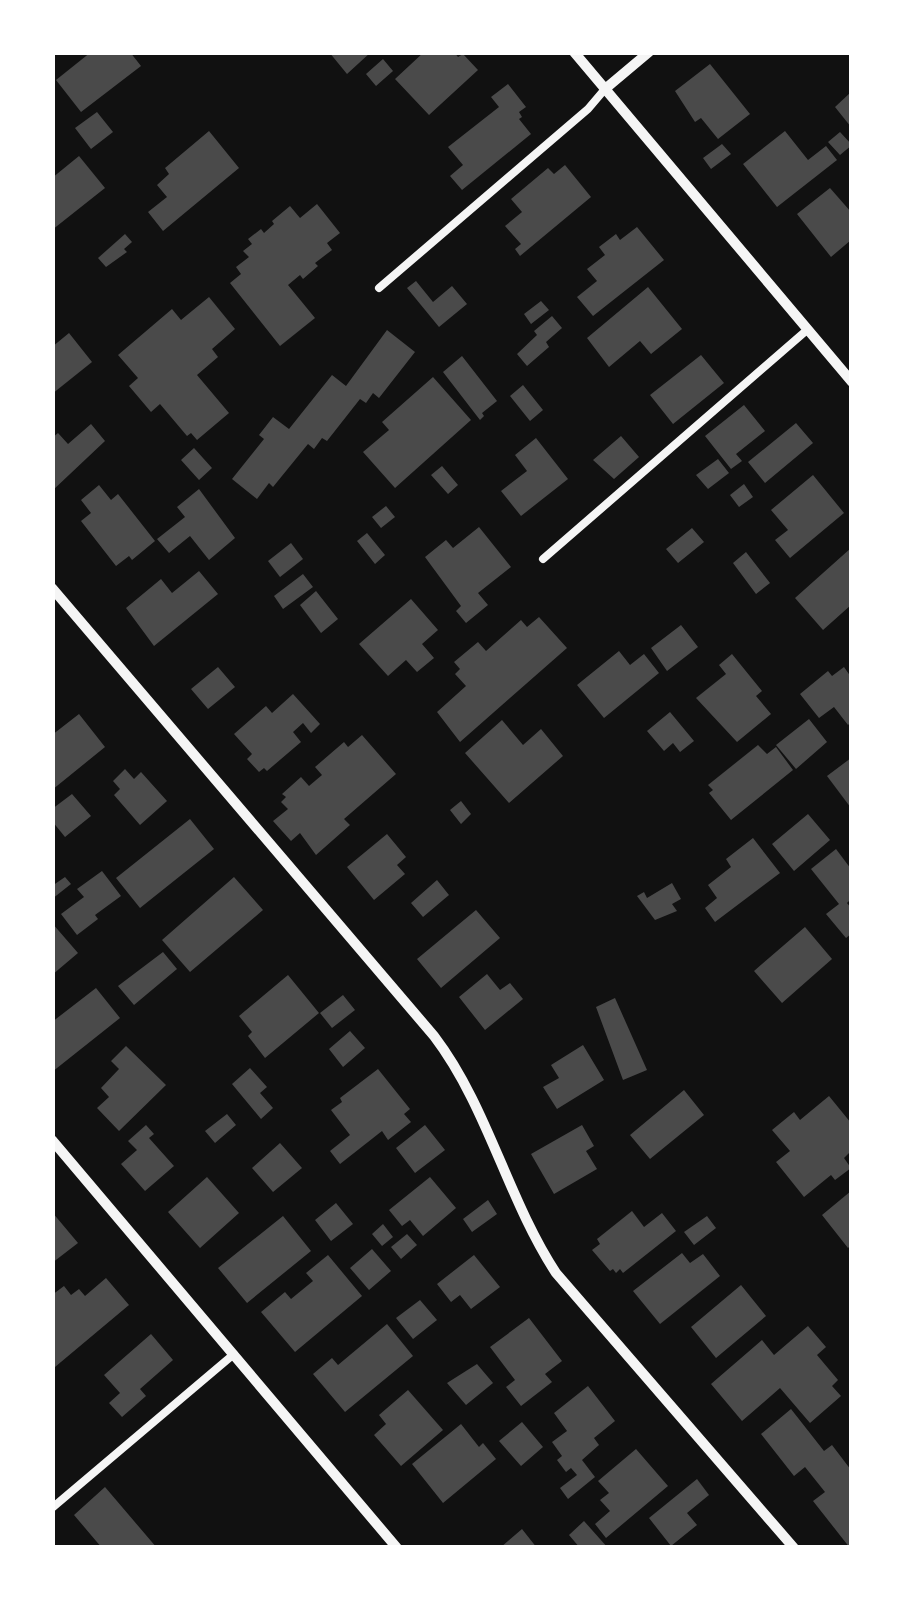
<svg xmlns="http://www.w3.org/2000/svg" width="904" height="1600" font-family="'Public Sans',sans-serif">
	<rect width="100%" height="100%" fill="#111"/>
	<path fill="#4a4a4a" d="M91,52h39l11,14 -60,46 -25,-32z
		M329,52h42l-24,22z
		M424,52h30l4,5 5,-3 15,16 -49,45 -34,-36z
		M383,59l10,12 -17,15 -10,-12z
		M710,64l40,50 -32,25 -17,-21 -6,4 -20,-31z
		M508,84l18,23 -7,5 3,5 -3,2 12,15 -69,56 -12,-14 13,-11 -15,-18 51,-40 -8,-10z
		M851,92v35l-16,-20z
		M97,112l16,20 -22,17 -16,-21z
		M209,131l30,37 -76,63 -15,-19 19,-15 -10,-12 12,-11 -4,-6z
		M785,131l23,29 18,-14 11,14 -60,47 -34,-43z
		M840,132l12,13 -12,10 -12,-13z
		M722,144l9,10 -20,15 -8,-11z
		M79,156l26,32 -53,42v-52z
		M565,165l26,32 -71,59 -5,-7 6,-5 -16,-18 17,-14 -11,-13 37,-31 6,6z
		M830,188l21,24v28l-20,17 -34,-43z
		M317,204l23,29 -13,10 5,7 -17,13 3,3 -15,13 -3,-4 -12,10 27,33 -35,28 -50,-63 11,-9 -5,-7 13,-10 -6,-6 9,-7 -4,-5 13,-10 3,4 10,-9 -2,-3 18,-15 10,12z
		M637,227l27,33 -71,56 -16,-19 20,-16 -10,-12 18,-14 -6,-8 17,-13 4,6z
		M125,234l7,8 -8,7 3,3 -21,15 -8,-9z
		M416,281l17,21 19,-16 15,18 -28,23 -32,-39z
		M648,287l34,42 -31,25 -11,-13 -31,26 -22,-29z
		M209,297l26,32 -23,20 6,8 -21,18 32,38 -32,27 -6,-7 -4,3 -27,-32 -9,8 -22,-26 9,-8 -20,-23 54,-46 9,11z
		M541,301l8,9 -18,14 -7,-10z
		M552,316l10,12 -16,14 3,5 -22,19 -10,-12 20,-19 -3,-4z
		M387,330l28,22 -36,46 -6,-5 -7,10 -6,-4 -33,42 -5,-3 -8,11 -6,-5 -35,43 -4,-4 -12,16 -25,-20 32,-40 -5,-4 14,-18 16,12 43,-54 14,11z
		M69,333l23,29 -40,32v-47z
		M701,355l23,28 -51,41 -23,-29z
		M462,356l35,45 -15,12 2,3 -4,4 -37,-48z
		M433,377l38,43 -76,68 -32,-36 26,-22 -7,-8z
		M523,385l20,25 -13,11 -20,-25z
		M744,405l21,26 -29,23 6,7 -11,8 -26,-33z
		M796,423l17,20 -48,40 -17,-21z
		M91,424l14,17 -53,50v-53l6,-5 10,11z
		M621,436l18,21 -25,22 -21,-19z
		M536,438l32,41 -47,37 -20,-25 26,-20 -12,-16z
		M194,448l18,20 -13,12 -18,-20z
		M718,459l11,14 -21,16 -12,-14z
		M442,466l16,19 -10,9 -17,-19z
		M813,475l31,38 -54,45 -15,-18 13,-10 -17,-20z
		M744,484l9,13 -14,10 -9,-12z
		M99,485l12,15 7,-6 37,47 -23,19 -3,-4 -13,10 -35,-45 10,-8 -10,-13z
		M199,489l36,49 -26,22 -19,-24 -21,17 -12,-14 28,-22 -8,-10z
		M386,506l9,11 -14,11 -9,-11z
		M479,527l32,40 -33,26 10,12 -22,18 -10,-12 5,-5 -36,-49 21,-17 7,8z
		M692,528l12,14 -26,21 -12,-14z
		M367,533l18,22 -10,9 -18,-23z
		M291,543l12,16 -23,18 -12,-16z
		M851,548v57l-28,25 -28,-32z
		M746,552l24,31 -14,11 -23,-31z
		M199,571l19,23 -64,52 -28,-38 35,-29 11,14z
		M303,574l10,13 -30,22 -9,-13z
		M316,591l22,28 -17,14 -21,-28z
		M411,599l27,31 -16,14 12,14 -17,14 -11,-12 -18,16 -29,-32z
		M539,617l28,31 -107,94 -23,-30 29,-26 -11,-12 5,-5 -6,-7 24,-20 8,9 35,-31 6,7z
		M681,625l17,22 -31,24 -16,-23z
		M619,651l11,14 14,-11 15,19 -55,45 -27,-33z
		M732,654l30,37 -6,5 15,18 -34,28 -41,-44 30,-24 -7,-9z
		M218,667l17,20 -27,22 -17,-20z
		M844,667l7,10v45l-3,3 -14,-18 -15,11 -19,-24 28,-23 4,5z
		M293,694l27,30 -9,9 -8,-10 -10,9 8,10 -34,29 -3,-3 -5,4 -12,-13 5,-5 -18,-20 32,-28 6,7z
		M670,712l24,29 -14,11 -7,-9 -9,8 -17,-20z
		M79,714l26,33 -53,43v-55z
		M809,719l18,23 -31,27 -20,-24z
		M502,720l21,25 18,-16 22,27 -54,47 -44,-50z
		M362,735l34,39 -52,45 6,6 -34,30 -16,-22 -9,8 -18,-20 15,-12 -7,-7 5,-5 -4,-3 19,-17 8,9 13,-11 -7,-8 29,-25 4,5z
		M758,745l9,9 9,-7 17,23 -62,50 -22,-27 4,-3 -5,-5z
		M851,758v50l-24,-32z
		M125,769l9,10 7,-7 26,29 -27,24 -26,-30 6,-6 -7,-8z
		M72,794l19,22 -26,21 -13,-16v-12z
		M461,801l10,13 -10,10 -11,-14z
		M808,814l22,26 -36,31 -22,-27z
		M190,819l24,30 -74,59 -24,-30z
		M387,834l19,23 -9,8 8,9 -31,26 -27,-33z
		M753,838l27,35 -65,49 -10,-14 12,-10 -9,-13 23,-18 -5,-8z
		M836,849l15,20v30l-4,4 4,5v26l-5,4 -20,-24 13,-10 -28,-35z
		M102,871l19,25 -26,19 3,4 -21,16 -16,-21 23,-17 -7,-8z
		M65,877l6,7 -19,15v-13z
		M234,877l29,33 -73,62 -28,-32z
		M437,880l12,15 -26,22 -12,-14z
		M672,883l9,16 -9,5 5,7 -22,9 -18,-24 7,-4 3,6z
		M476,910l24,28 -59,50 -24,-29z
		M52,923l26,30 -26,22z
		M805,927l27,32 -50,44 -28,-32z
		M163,952l14,17 -43,36 -16,-19z
		M487,974l13,16 10,-7 13,16 -38,31 -26,-33z
		M288,975l31,38 -54,45 -17,-22 4,-4 -13,-16z
		M96,988l24,30 -68,54v-50z
		M343,995l12,15 -23,18 -12,-15z
		M615,998l32,72 -24,10 -27,-73z
		M350,1031l15,17 -22,19 -14,-18z
		M583,1045l21,35 -47,29 -14,-22 16,-9 -8,-13z
		M126,1046l40,39 -47,46 -22,-23 12,-11 -8,-9 18,-19 -8,-8z
		M250,1068l17,19 -7,6 13,15 -12,11 -29,-35z
		M378,1069l32,40 -6,5 7,8 -23,18 -6,-9 -42,33 -10,-13 20,-16 -19,-25 11,-8 -2,-4z
		M684,1090l20,25 -54,44 -20,-24z
		M829,1096l22,27v28l-7,7 7,10 -16,12 -4,-5 -27,22 -28,-35 14,-11 -18,-21 22,-18 6,8z
		M227,1114l9,11 -21,18 -10,-12z
		M146,1125l8,9 -5,4 25,28 -29,25 -24,-27 16,-14 -9,-9z
		M425,1125l20,25 -30,23 -19,-25z
		M582,1125l12,21 -8,5 11,18 -43,25 -23,-40z
		M280,1143l22,25 -29,24 -21,-24z
		M207,1177l32,36 -39,35 -32,-36z
		M430,1177l26,31 -33,28 -13,-16 -8,6 -13,-16z
		M851,1191v54l-3,3 -26,-33z
		M488,1200l9,14 -25,18 -9,-13z
		M336,1203l17,21 -22,17 -16,-21z
		M632,1211l12,16 18,-14 14,18 -53,42 -3,-4 -4,4 -3,-4 -3,2 -18,-21 8,-6 -3,-5z
		M52,1212l26,31 -26,20z
		M283,1216l28,35 -64,52 -29,-35z
		M707,1216l9,12 -22,17 -10,-13z
		M383,1224l10,13 -11,9 -10,-12z
		M407,1234l10,11 -16,14 -10,-12z
		M372,1249l19,22 -22,19 -19,-22z
		M682,1253l8,10 13,-9 17,22 -60,48 -27,-33z
		M328,1255l34,41 -67,56 -34,-40 24,-20 6,7 22,-18 -7,-8z
		M474,1255l26,32 -29,22 -11,-14 -9,7 -14,-18z
		M106,1278l23,27 -74,62 -3,-3v-69l12,-9 7,9 8,-6 6,7z
		M741,1285l25,31 -50,42 -25,-31z
		M420,1300l17,20 -24,19 -17,-21z
		M529,1318l33,43 -17,13 7,8 -31,24 -15,-19 9,-7 -25,-33z
		M387,1324l26,32 -68,56 -32,-38 19,-16 6,7z
		M808,1326l18,21 -9,8 21,25 -6,6 9,10 -31,27 -30,-35 -38,33 -31,-37 51,-44 12,15z
		M151,1334l22,26 -33,29 6,7 -24,21 -13,-14 11,-10 -16,-18z
		M477,1364l16,19 -27,22 -19,-22z
		M588,1386l27,35 -21,17 5,7 -17,15 13,17 -27,22 -8,-11 17,-13 -6,-7 -5,4 -9,-12 5,-4 -10,-14 15,-11 -13,-18z
		M408,1390l35,40 -42,36 -27,-31 12,-11 -7,-9z
		M791,1409l33,42 8,-6 19,25 -1,78 -37,-47 12,-9 -20,-25 -11,9 -33,-42z
		M522,1422l21,25 -22,19 -22,-25z
		M461,1424l18,23 4,-4 13,16 -53,44 -31,-39z
		M636,1449l32,37 -62,52 -11,-14 15,-13 -10,-11 9,-7 -11,-12z
		M697,1479l12,16 -22,18 10,12 -26,21 -22,-28z
		M105,1487l52,61h-55l-28,-33z
		M584,1521l24,27h-28l-11,-13z
		M522,1529l15,19h-37z"/>
	<g fill="none" stroke-linecap="round" stroke-linejoin="round">
		<path stroke="#f5f5f5" stroke-width="8" d="M379,288l209,-179 17,-20
			M543,559l264,-229
			M52,1508l182,-154"/>
		<path stroke="#f5f5f5" stroke-width="10" d="M574,52l278,330
			M605,89l44,-37
			M52,588l382,448c54,71 73,162 122,237l238,275
			M52,1140l345,408"/>
	</g>
	<rect width="904" height="1600" fill="none" stroke="#ffffff" stroke-width="110"/>
</svg>
